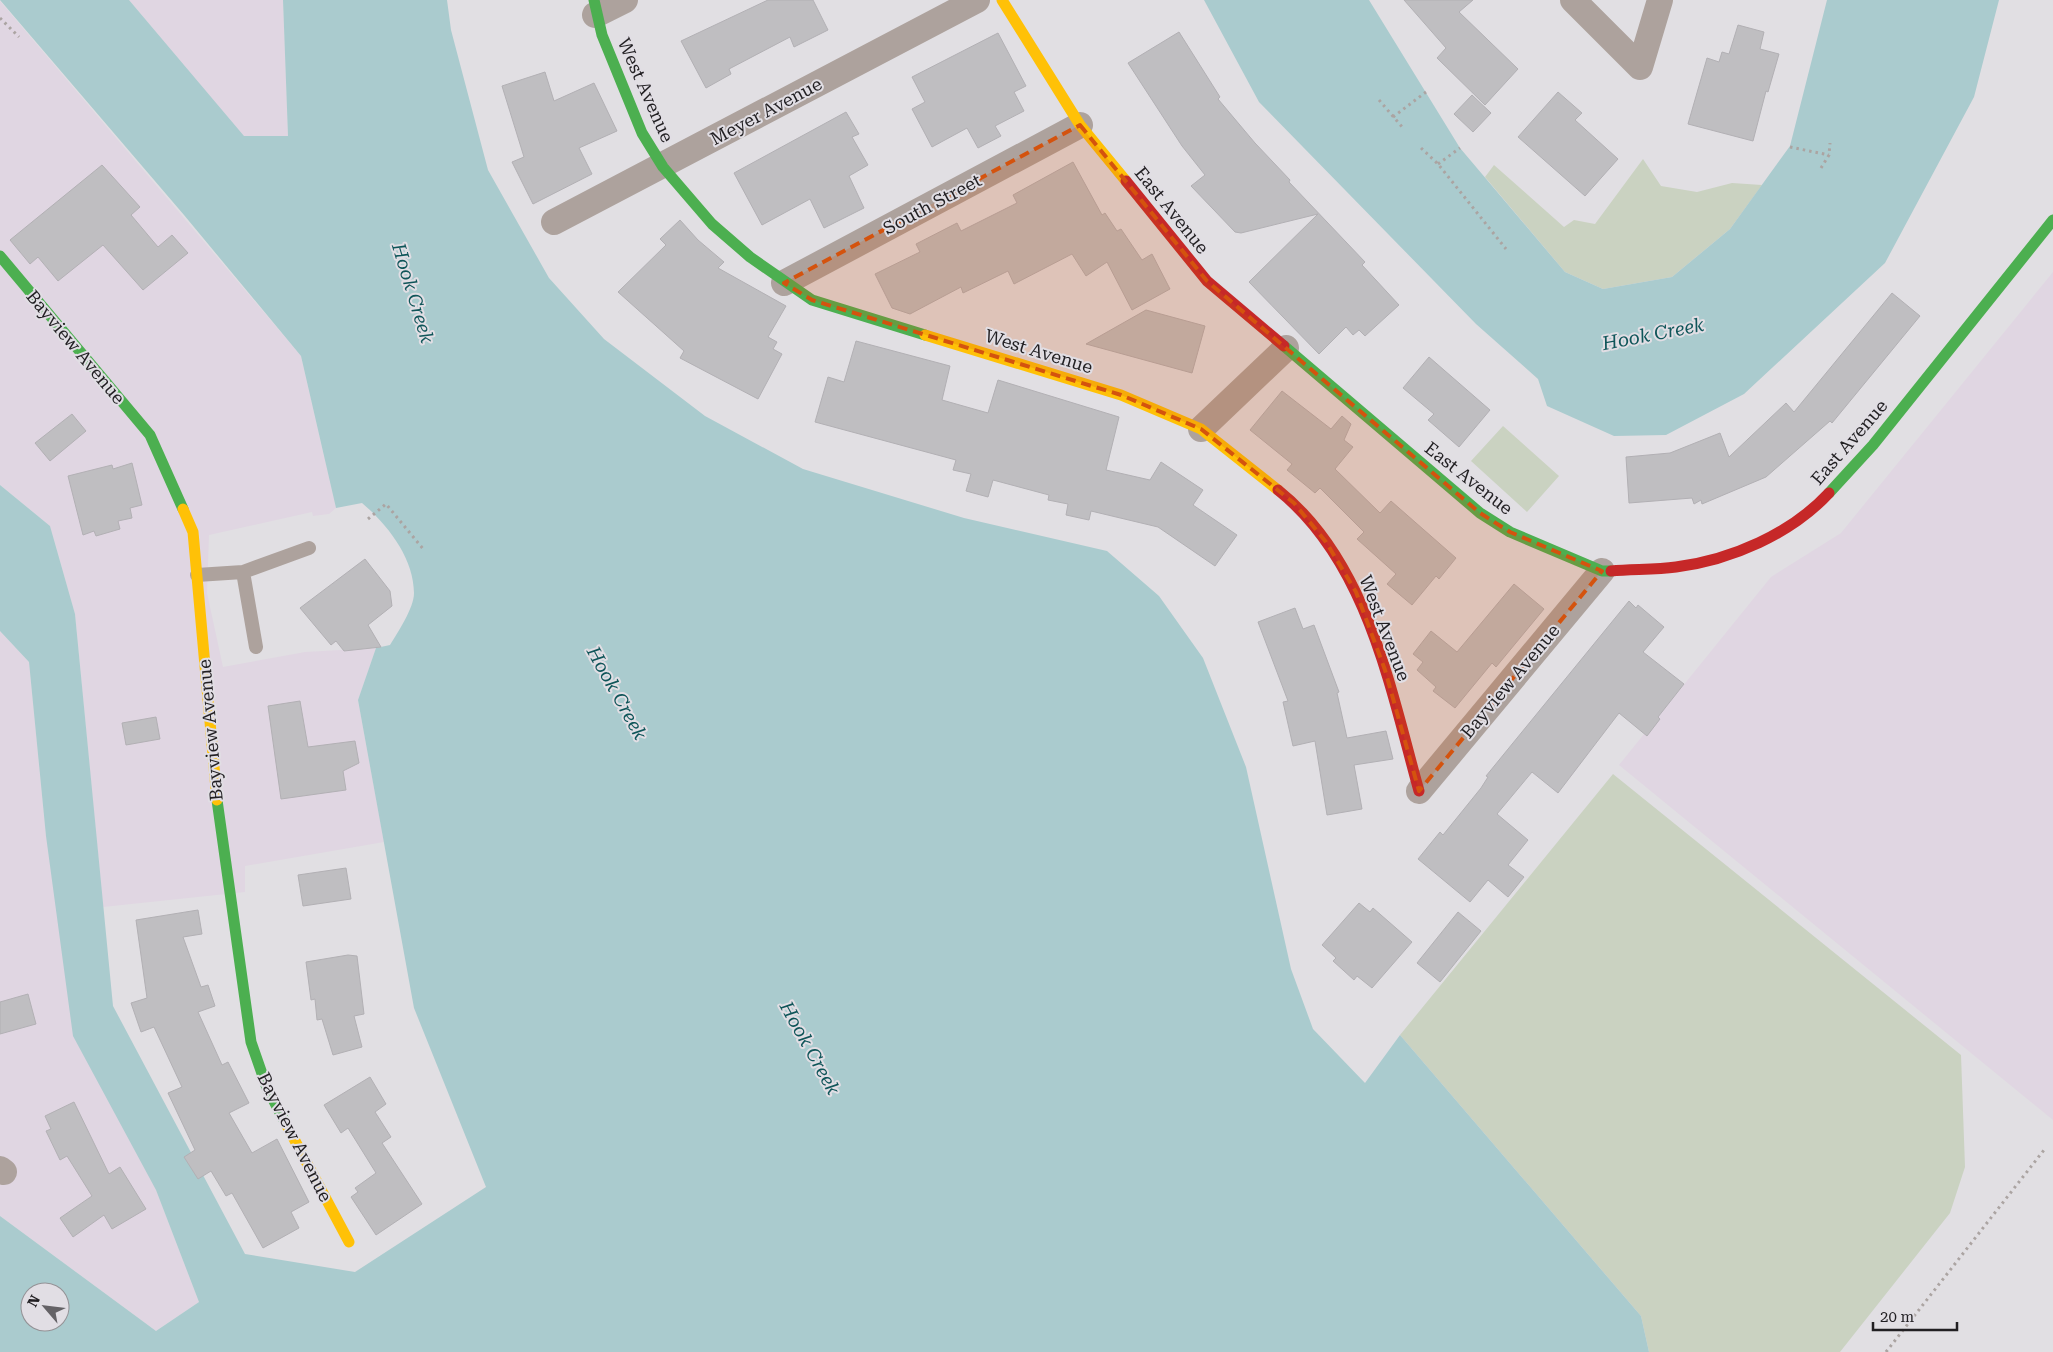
<svg xmlns="http://www.w3.org/2000/svg" width="2053" height="1352" font-family="'Roboto Serif',serif">
	<rect width="100%" height="100%" fill="#e1dfe3"/>
	<path fill="#e0d6e2" d="M129,0h154l5,136h-45z
		M0,1l301,355 35,152 -7,6 -16,2 -1,-4 -103,23 -2,58 16,74 82,-15 71,-4 -18,52 26,142 -139,24v26l-142,15 -28,-293 -25,-88 -50,-41z
		M2053,272v848l-434,-355 152,-188 70,-44z
		M0,631l29,31 17,174 110,354 43,112 -43,29 -156,-115z"/>
	<path fill="#cad2c1" d="M1643,159l18,27 36,6 35,-9 30,2 -32,44 -58,48 -69,12 -38,-17 -80,-95 9,-12 70,62 10,-7 21,4z
		M1503,426l56,50 -32,36 -56,-51z
		M1613,774l348,281 4,112 -15,46 -110,139h-191l-8,-36 -241,-281z"/>
	<path fill="#aacbce" fill-rule="evenodd" d="M0,0h129l115,136h44l-5,-136h164l4,30 37,140 61,108 55,61 101,77 98,53 161,49 143,33 52,45 44,62 43,109 45,202 22,60 52,54 35,-48 241,281 8,36h-1649v-136l156,115 43,-29 -43,-112 -83,-154 -27,-200 -17,-174 -29,-31v-146l50,41 25,88 38,392 132,248 110,18 131,-85 -72,-179 -56,-308 18,-52 14,-3c8,-13 24,-37 24,-52 0,-35 -27,-69 -52,-90l-26,5 -35,-152 -117,-141zM30,1292h30v30h-30z
		M1204,0h165l91,148 105,124 38,17 69,-12 58,-48 60,-83 37,-146h172l-25,97 -89,166 -141,131 -78,41 -52,1 -67,-30 -9,-27 -62,-55 -217,-222z"/>
	<path fill="#bfbec1" stroke="#b2b0b4" d="M768,0h45l15,30 -34,17 -4,-10 -61,32 2,5 -25,14 -25,-47z
		M1404,0h69l-14,12 59,57 -33,36 -48,-47 9,-10z
		M1738,25l26,7 -4,17 19,5 -11,38 -2,-1 -13,50 -65,-17 19,-66 12,4 3,-10 7,2z
		M1179,32l41,65 -2,2 37,44 35,37 -1,2 76,80 -3,3 37,40 -34,31 -6,-6 -6,5 -7,-8 -27,27 -70,-72 69,-68 -77,19 -6,-1 -44,-46 14,-11 -23,-29 -54,-83z
		M998,33l28,53 -12,6 10,19 -29,15 6,10 -23,12 -11,-20 -35,19 -20,-38 13,-7 -13,-25z
		M545,72l9,29 40,-18 23,48 -38,17 13,26 -59,30 -21,-42 12,-5 -22,-71z
		M1558,92l24,21 -7,7 43,39 -33,37 -67,-59z
		M1472,95l19,18 -18,19 -19,-18z
		M846,112l13,22 -7,3 16,28 -19,11 15,32 -40,20 -14,-29 -48,26 -28,-52z
		M1073,162l29,53 3,-2 12,18 4,-2 21,31 10,-6 18,35 -38,21 -25,-48 -21,14 -14,-22 -58,30 -6,-13 -45,22 -2,-6 -51,27 -18,-6 -17,-34 45,-22 -4,-8 41,-21 4,8 56,-28 -4,-8z
		M102,165l38,42 -9,8 27,32 14,-12 16,18 -45,37 -40,-45 -45,36 -20,-24 -8,7 -20,-24z
		M680,220l18,20 26,22 -6,6 68,38 -18,31 9,5 -4,7 9,5 -24,45 -78,-41 4,-7 -66,-59 48,-47 -6,-6z
		M1892,293l28,23 -88,107 -2,-2 -64,56 -64,27 -1,-4 -7,4 -2,-6 -63,5 -3,-46 44,-4 50,-20 9,24 57,-54 8,9z
		M1146,310l59,16 -13,47 -106,-29z
		M856,341l94,25 -8,34 46,13 10,-33 121,37 -13,53 44,10 11,-18 42,28 -10,15 44,30 -22,31 -57,-39 -67,-16 -2,9 -23,-5 2,-11 -20,-4 1,-5 -56,-15 -5,17 -22,-6 5,-17 -18,-4 3,-10 -141,-38 13,-45 16,5z
		M1429,357l61,53 -31,37 -31,-27 6,-6 -31,-26z
		M1282,391l49,38 11,-13 9,8 -7,16 9,7 -18,22 45,44 11,-12 65,57 -17,21 -3,-3 -24,29 -25,-21 9,-10 -39,-35 7,-7 -44,-44 -5,5 -28,-23 5,-6 -42,-34z
		M72,414l14,17 -36,30 -15,-18z
		M132,463l10,42 -12,3 2,10 -14,3 2,8 -24,7 -2,-5 -11,4 -15,-59 44,-11 1,4z
		M365,559l25,32 2,15 -24,19 13,22 -37,4 -8,-10 -5,4 -31,-37z
		M1514,584l30,25 -48,58 -4,-4 -37,45 -22,-17 3,-4 -19,-17 6,-8 -10,-8 18,-23 26,21z
		M1629,601l7,7 2,-3 26,22 -21,25 41,32 -26,33 2,2 -13,17 -28,-23 -61,80 -26,-21 -35,42 31,26 -20,25 16,12 -16,20 -20,-17 -18,22 -52,-43 22,-27 3,3 38,-47 7,-11 -2,-1z
		M1295,608l8,21 11,-4 25,67 -2,1 10,45 39,-7 7,28 -39,6 8,44 -35,6 -12,-74 -22,5 -10,-44 5,-1 -30,-79z
		M300,701l8,46 47,-6 4,22 -16,8 3,19 -65,9 -13,-93z
		M156,717l4,22 -34,6 -4,-22z
		M346,868l5,31 -48,7 -5,-31z
		M1359,903l11,9 3,-4 39,34 -40,46 -15,-12 -3,4 -21,-19 3,-3 -14,-13z
		M198,910l4,24 -19,3 18,50 7,-2 7,21 -17,6 24,53 6,-3 21,41 -20,10 23,40 25,-14 32,63 -18,10 8,16 -36,20 -31,-55 -6,3 -15,-25 -13,8 -14,-22 11,-7 -27,-57 14,-6 -28,-60 -13,5 -10,-29 16,-5 -11,-78z
		M1458,912l23,19 -41,51 -23,-19z
		M348,955l9,1 7,58 -10,2 8,31 -29,8 -11,-36 -5,1 -2,-21 -4,1 -5,-38z
		M28,994l8,30 -36,10v-32z
		M370,1077l16,27 -11,8 16,25 -9,6 40,61 -46,31 -25,-38 7,-5 -3,-4 21,-15 -28,-45 -7,5 -17,-28z
		M74,1102l35,72 11,-7 26,42 -34,20 -8,-14 -31,22 -13,-19 32,-22 -25,-40 -7,4 -14,-29 5,-2 -6,-13z"/>
	<g fill="none" stroke-linecap="round" stroke-linejoin="round">
		<path stroke="#aba4a2" stroke-width="3" stroke-dasharray="2.5 4" stroke-linecap="butt" d="M0,18l19,19
			M1379,100l24,28
			M1393,117l33,-25
			M1790,147l39,8
			M1421,148l17,16 68,85
			M1438,164l22,-16
			M1821,168l8,-13 1,-12
			M368,519l18,-15 38,46
			M1886,1352l158,-202"/>
		<path stroke="#ada29d" stroke-width="14" d="M243,572l66,-24
			M197,575l46,-3 13,75"/>
		<path stroke="#ada29d" stroke-width="26" d="M1573,0l67,67 20,-67
			M595,15l30,-15
			M554,222l423,-222
			M784,283l296,-158
			M1201,429l85,-81
			M1419,791l183,-220
			M0,1169l4,3"/>
		<path stroke="#4caf50" stroke-width="11" d="M594,0l8,35 40,98 21,34 49,57 38,33 62,43 113,35
			M0,256l150,179 33,74
			M1284,346l196,167 30,19 92,39h9
			M1829,493l44,-48 180,-225
			M217,800l34,242 16,46 18,34"/>
		<path stroke="#ffc107" stroke-width="11" d="M1002,0l78,125 46,56
			M925,335l196,60 80,34 77,61
			M183,509l10,23 24,268
			M285,1122l64,120"/>
		<path stroke="#c62828" stroke-width="11" d="M1126,181l81,100 77,65
			M1278,490c89,71 112,197 141,301
			M1611,571c22,-2 44,-1 65,-4 55,-7 115,-33 153,-74"/>
	</g>
	<path fill="#d4530e" fill-opacity="0.2" stroke="#d4530e" stroke-width="4" stroke-dasharray="10 6" stroke-linejoin="round" d="M1080,125l127,156 273,232 30,19 92,39 -183,220 -34,-121 -29,-78 -30,-50 -32,-39 -93,-74 -80,-34 -309,-95 -28,-17z"/>
	<g text-anchor="middle" dominant-baseline="central" stroke-width="4" stroke-linejoin="round" paint-order="stroke">
		<g font-size="18" fill="#211f22" stroke="#e1dee4">
			<text transform="translate(646 90) rotate(66)">West Avenue</text>
			<text transform="translate(766 111) rotate(-28)">Meyer Avenue</text>
			<text transform="translate(932 204) rotate(-28)">South Street</text>
			<text transform="translate(1172 210) rotate(51)">East Avenue</text>
			<text transform="translate(76 347) rotate(50)">Bayview Avenue</text>
			<text transform="translate(1039 351) rotate(17)">West Avenue</text>
			<text transform="translate(1849 442) rotate(-49)">East Avenue</text>
			<text transform="translate(1469 478) rotate(38)">East Avenue</text>
			<text transform="translate(1385 628) rotate(69)">West Avenue</text>
			<text transform="translate(1510 681) rotate(-50)">Bayview Avenue</text>
			<text transform="translate(210 730) rotate(-95)">Bayview Avenue</text>
			<text transform="translate(295 1137) rotate(63)">Bayview Avenue</text>
		</g>
		<g font-size="19" font-style="italic" fill="#0f5559" stroke="#e1dee4">
			<text transform="translate(413 293) rotate(73)">Hook Creek</text>
			<text transform="translate(1653 334) rotate(-11)">Hook Creek</text>
			<text transform="translate(617 693) rotate(61)">Hook Creek</text>
			<text transform="translate(810 1048) rotate(61)">Hook Creek</text>
		</g>
	</g>
	<g transform="translate(45 1307) rotate(298)"><circle r="24" fill="#e1dee4" stroke="#949296"/>
	<path d="M0-4L9 19L0 12L-9 19Z" fill="#646266"/>
	<text y="-8" font-size="14" font-weight="bold" text-anchor="middle" fill="#211f22">N</text>
	</g>
	<path d="M1873 1322v8h84v-8" fill="none" stroke="#211f22" stroke-width="2.5"/>
	<text x="1880" y="1322" font-size="15" fill="#211f22" stroke="#e1dee4" stroke-width="4" paint-order="stroke">20 m</text>
</svg>
